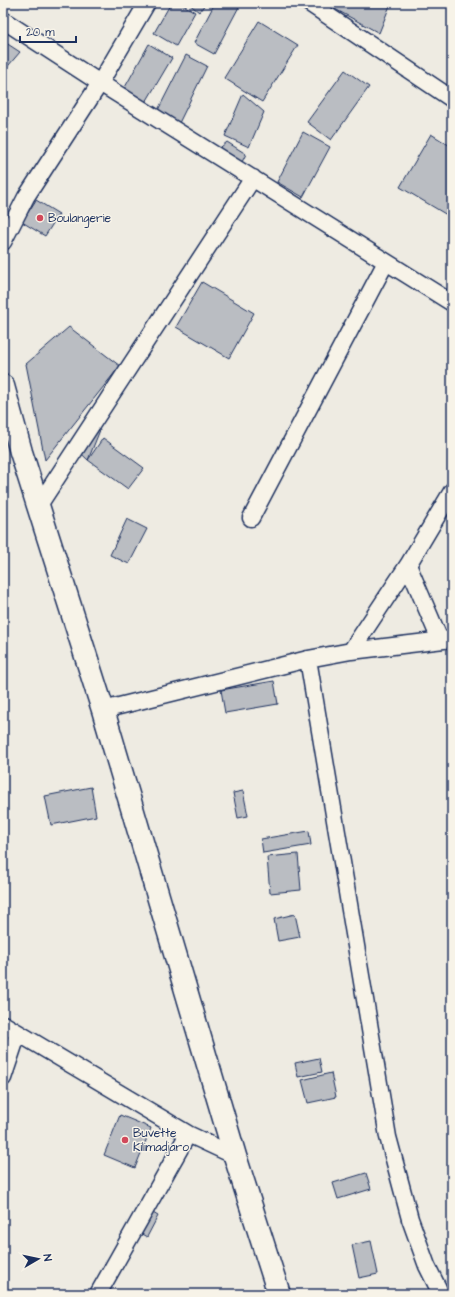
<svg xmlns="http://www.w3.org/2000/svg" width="455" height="1297" font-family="'Architects Daughter',sans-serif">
	<rect width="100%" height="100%" fill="#eeebe2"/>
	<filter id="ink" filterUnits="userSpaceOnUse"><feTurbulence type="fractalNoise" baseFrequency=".025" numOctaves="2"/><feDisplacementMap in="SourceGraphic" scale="8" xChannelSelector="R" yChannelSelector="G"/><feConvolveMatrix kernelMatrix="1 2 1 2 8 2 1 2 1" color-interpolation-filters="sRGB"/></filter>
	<g filter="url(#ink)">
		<path fill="#babdc2" stroke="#1b2f5e" d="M171,3h9l15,9 -19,34 -22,-13z
			M188,3h18l-7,9z
			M215,3h26l-27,51 -20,-11z
			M324,3h67l-12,30z
			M259,21l39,24 -36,57 -38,-24z
			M3,41l17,11 -17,20z
			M149,44l23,14 -26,44 -22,-13z
			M186,55l21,11 -28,57 -22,-11z
			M345,70l24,17 -38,53 -24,-18z
			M243,94l21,18 -15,35 -24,-11z
			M303,132l27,15 -27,50 -26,-15z
			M431,134l21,13v71l-52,-31z
			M227,142l19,12 -6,12 -24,-15z
			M36,200l23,14 -14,22 -23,-14z
			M202,282l52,31 -25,45 -53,-31z
			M69,327l51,39 -75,94 -19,-96z
			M83,423l17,7 -12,30 -18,-17z
			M103,438l41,30 -16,21 -40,-29z
			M127,519l20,10 -18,35 -19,-9z
			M274,681l4,23 -53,9 -4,-23z
			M91,787l5,29 -45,9 -6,-29z
			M243,791l5,25 -10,2 -5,-25z
			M309,831l2,14 -48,8 -2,-14z
			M298,854l3,36 -31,3 -3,-36z
			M295,914l5,23 -22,4 -4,-22z
			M319,1058l3,14 -24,5 -3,-14z
			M331,1073l5,24 -28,6 -6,-23z
			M120,1115l31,13 -16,40 -31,-13z
			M366,1173l5,16 -33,10 -5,-16z
			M148,1210l10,6 -11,21 -11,-6z
			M371,1241l7,33 -19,4 -7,-33z"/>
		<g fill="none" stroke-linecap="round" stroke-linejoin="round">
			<defs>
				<path id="street" d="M309,3l143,96
					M3,20l97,63 352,220
					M3,242l23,-45 74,-114 47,-80
					M39,505l214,-327
					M251,518l135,-256
					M408,565l32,75
					M351,651l57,-86 44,-74
					M308,659l80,478 22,82 17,47 14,28
					M103,710l205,-51 43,-8 101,-12
					M3,1024l185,110 47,22
					M3,1078l15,-45
					M98,1294l90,-160"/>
				<path id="secondary" d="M3,386l18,66 82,258 132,446 44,138"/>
			</defs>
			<use href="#street" stroke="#1b2f5e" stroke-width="19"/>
			<use href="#secondary" stroke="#1b2f5e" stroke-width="25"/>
			<use href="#street" stroke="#f7f3e8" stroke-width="16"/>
			<use href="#secondary" stroke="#f7f3e8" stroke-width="22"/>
		</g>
	</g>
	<g fill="#d1495b" stroke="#f7f3e8" stroke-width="1.5">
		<circle cx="40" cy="218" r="4"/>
		<circle cx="125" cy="1140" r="4"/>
	</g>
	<g text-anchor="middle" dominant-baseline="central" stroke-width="3" stroke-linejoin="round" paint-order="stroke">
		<g font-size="12" fill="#1b2f5e" stroke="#f7f3e8" text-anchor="start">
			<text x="48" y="218">Boulangerie</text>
			<text x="133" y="1133">Buvette<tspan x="133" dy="14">Kilimadjaro</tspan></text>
		</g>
	</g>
	<rect width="455" height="1297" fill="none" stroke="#f7f3e8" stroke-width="16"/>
	<rect x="8" y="8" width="439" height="1281" fill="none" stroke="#1b2f5e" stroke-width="1.5" filter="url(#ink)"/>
	<g transform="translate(38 1259) rotate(81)" stroke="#f7f3e8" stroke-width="3" paint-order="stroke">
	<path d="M0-3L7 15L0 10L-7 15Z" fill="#1b2f5e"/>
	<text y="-6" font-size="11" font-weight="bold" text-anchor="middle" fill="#1b2f5e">N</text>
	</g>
	<path d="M20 36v6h56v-6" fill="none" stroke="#1b2f5e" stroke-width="2"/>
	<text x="26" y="36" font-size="12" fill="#1b2f5e" stroke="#f7f3e8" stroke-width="3" paint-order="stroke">20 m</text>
</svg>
